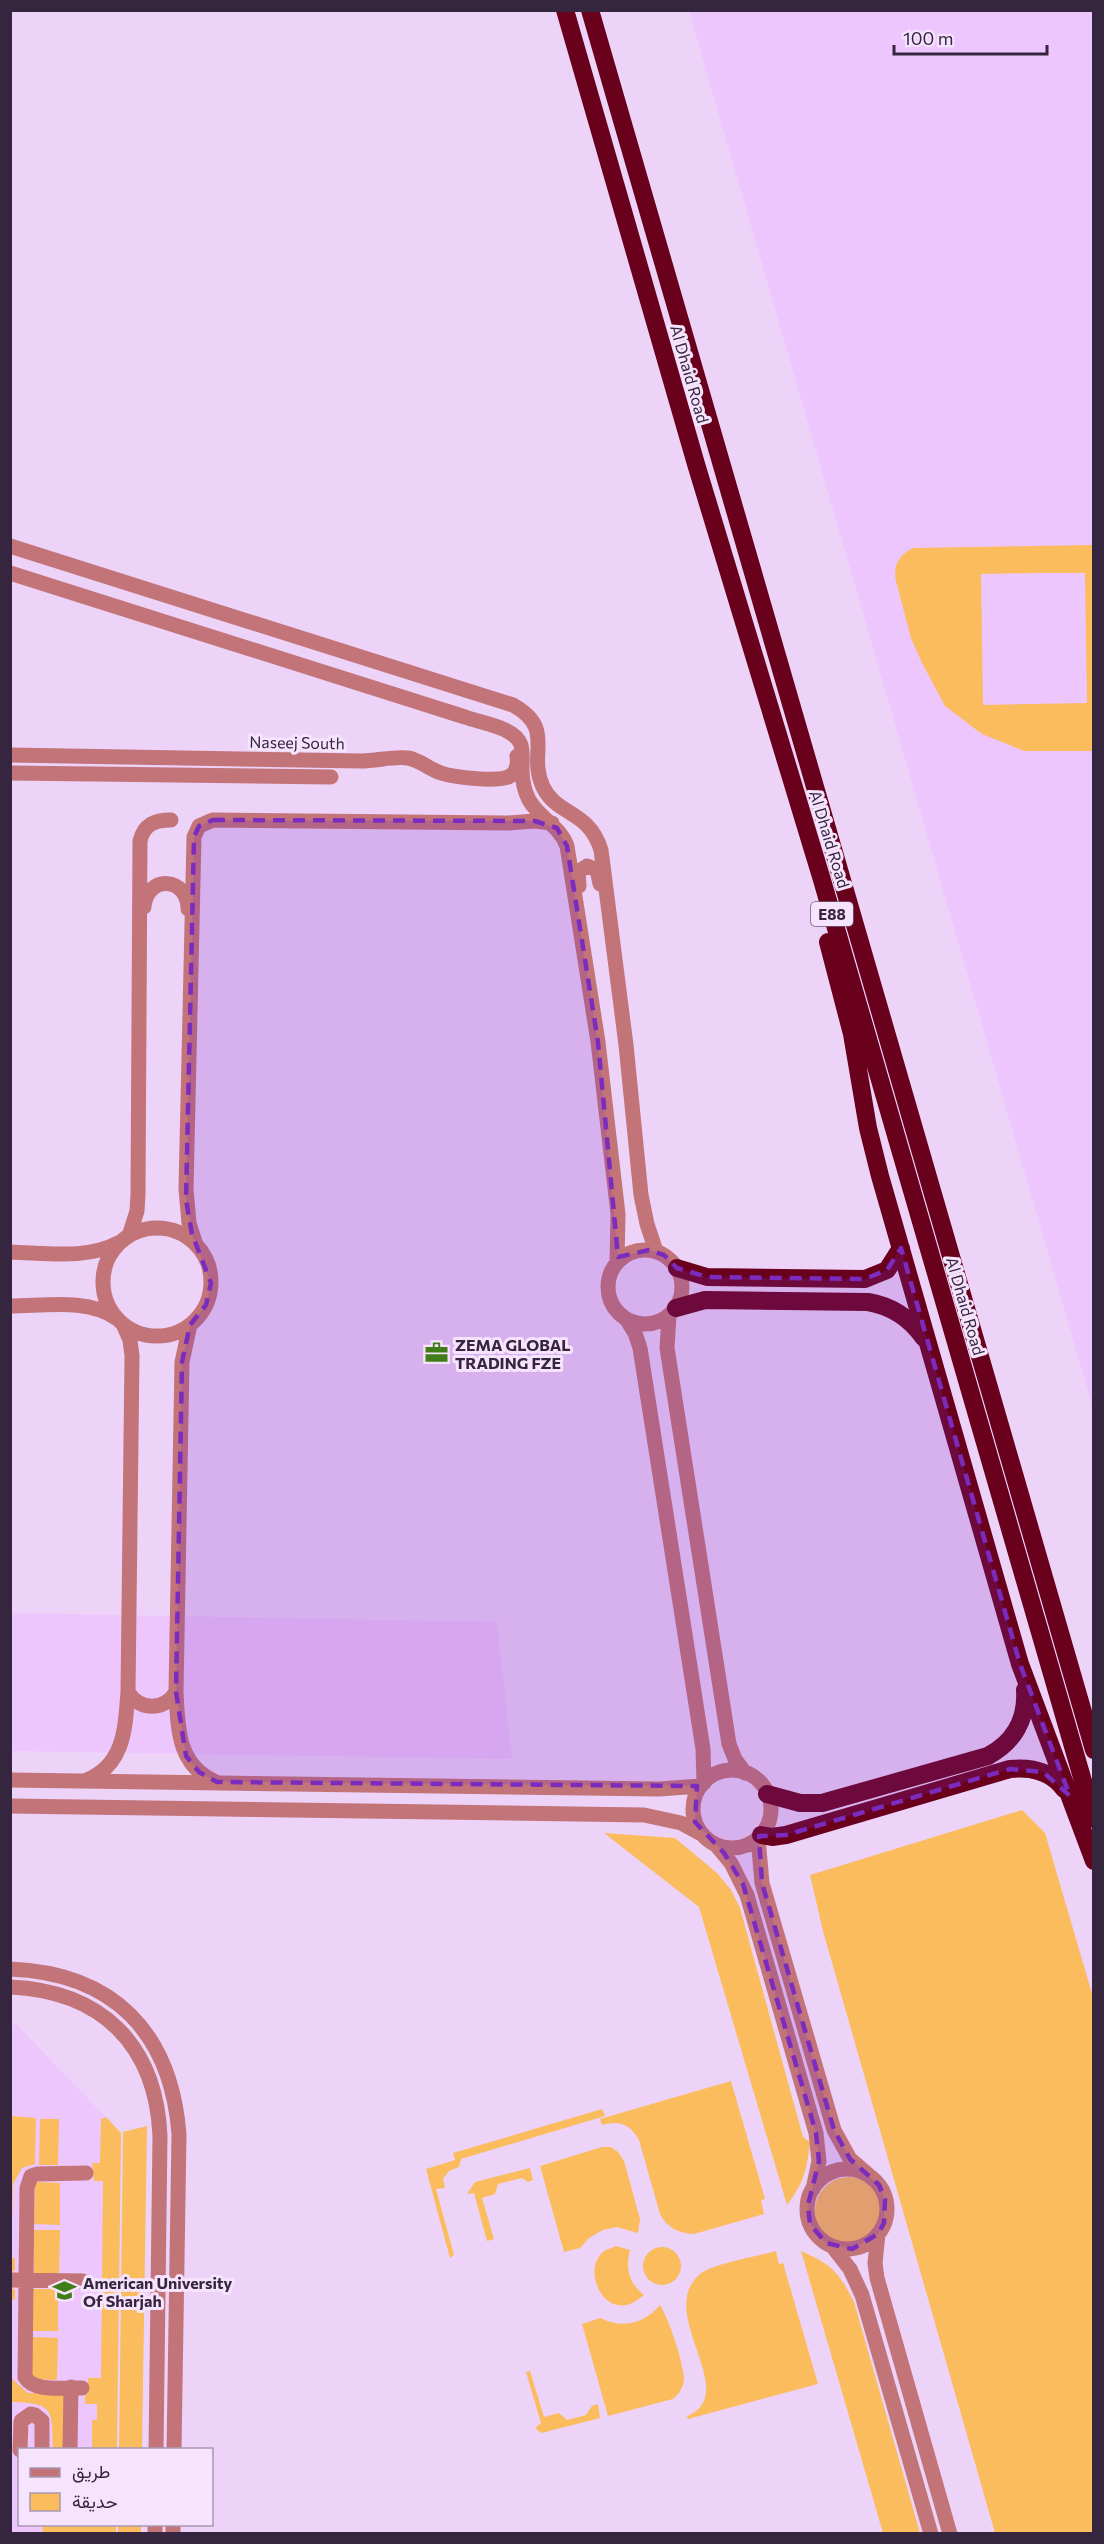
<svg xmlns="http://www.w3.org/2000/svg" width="1104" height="2544" font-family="Commissioner,Vazirmatn,sans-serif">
	<rect width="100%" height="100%" fill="#eed3f9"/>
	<path fill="#edc6fd" d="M689,11h404v1398l-344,-1190z
		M11,1613l486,9 15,137 -501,-8z
		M11,2025h6l104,108 -4,316 -97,1v74l96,1v8l-105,1z"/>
	<path fill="#fabc5d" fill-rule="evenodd" d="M1093,545v206h-69l-42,-17 -37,-28 -23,-43 -11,-25 -15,-57c-3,-16 3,-26 17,-33zM1037,573h48l2,130 -104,2 -2,-131z
		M1022,1810l23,23 48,164v536h-98l-172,-602 -13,-56z
		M604,1833l71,5 42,35 14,17 9,18 63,229 7,5c-3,27 -6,41 -23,63l-88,-298z
		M731,2081l34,118 -4,1 3,14 -70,20c-15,-1 -27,-6 -34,-20l-21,-74c-9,-16 -20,-20 -37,-15l-2,-6z
		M602,2109l3,7 -144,43 -2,8 -10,4 -6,8 2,9 -9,1 18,66 -4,3 -24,-89 29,-9 -2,-7z
		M11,2116l25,2 -1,46 -13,4 -9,16 -2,74h4v13h-5z
		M106,2117l15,16 -4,316h-25v-29h5v-16h-12v-10h3v-16h13l2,-197h-9l-2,-18h8l1,-44z
		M40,2119h19l-1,46h-19z
		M147,2126l-5,323h-23l4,-317z
		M602,2147h9l7,5 6,9 16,58 -2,14 -21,-6 -14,3 -14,8 -9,10 -16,4 -24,-86z
		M530,2168l3,12 -5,2 -6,-4 -24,6 -3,10 -13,4 12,41 -7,2 -13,-48 -7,1 8,-12z
		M815 2211a34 34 0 1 1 68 0a34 34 0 1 1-68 0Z
		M35,2182l25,1v42l-26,-1z
		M34,2230h26l-1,44 -25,-1z
		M616,2246l14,4c-5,19 -1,33 14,45 -37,34 -64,-24 -41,-43 3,-3 10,-4 13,-6z
		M643 2266a19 19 0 1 1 38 0a19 19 0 1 1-38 0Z
		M776,2251l3,13 4,-1 35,121 -130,35 -1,-3c56,-23 -33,-103 13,-142 12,-10 59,-18 76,-23z
		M801,2251c30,13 38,21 53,51l66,231h-37z
		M10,2289h5v10l-3,1 -1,78 17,15 36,1 -1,55h-10c-1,-40 1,-46 -42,-47z
		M33,2289h25v42h-26z
		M660,2305c9,14 23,57 24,73 0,9 -5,16 -11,21l-65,17 -26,-92 18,-6c23,11 44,6 60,-13z
		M32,2337l26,1 -1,42 -26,-1z
		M530,2371l14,46 15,-4 8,7 19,-5 6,-9 6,-2 2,14 -51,13 -7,2 -5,-3 -1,-3 5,-4 -15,-51z
		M42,2525h74v8h-73z
		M118,2525h23v8h-23z"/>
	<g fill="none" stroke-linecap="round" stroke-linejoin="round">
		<path stroke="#c27479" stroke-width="15" d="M10,546l503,159c43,24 14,48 30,82 14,29 45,22 58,63l25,195 15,150 6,29 9,27
			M10,573l455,144c16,6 50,10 56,28 2,8 1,16 1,24 0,11 2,21 7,31 11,19 30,25 38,46l31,196 20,172 -1,48
			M10,755l351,6c16,0 32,-5 47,-3 12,2 21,11 33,15 12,4 59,10 69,3 7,-4 8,-12 7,-20
			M10,773l321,4
			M579,886l-1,-14 9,-6 10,4 3,14
			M144,907c3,-33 44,-30 44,2
			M103 1282a54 54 0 1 1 108 0a54 54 0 1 1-108 0Z
			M129,1236l8,-25 1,-17 2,-353c4,-17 15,-21 31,-21
			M196,1245l-7,-22 -3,-34 8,-352 5,-11 14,-6 295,3 27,-2 17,2
			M608 1287a37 37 0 1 1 74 0a37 37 0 1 1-74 0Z
			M10,1252c37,1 77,8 110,-10
			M10,1306c34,0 77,-8 106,12
			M669,1316l-2,32 62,396 6,15 10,14
			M627,1320l8,13 5,15 63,401 1,34
			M190,1325l-8,37 -6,330c2,35 1,72 38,89
			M128,1692c12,19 36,19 48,0
			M693 1809a39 39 0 1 1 78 0a39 39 0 1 1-78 0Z
			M10,1780l649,9 42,-3
			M87,1780c38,-16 38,-52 41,-88l4,-336 -2,-16 -7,-16
			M10,1806l634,9 37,8 22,12
			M758,1838l4,45 72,247 16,29 23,20
			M716,1845l15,18 16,32 69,238 3,28 -6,28
			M10,1969c103,4 161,63 169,165l-5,316
			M10,1987c92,4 146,58 150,149l-4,314
			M807 2209a40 40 0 1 1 80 0a40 40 0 1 1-80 0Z
			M878,2234l-3,29 2,15 73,256
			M832,2246l18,23 12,26 69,239
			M10,2280l73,1
			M82,2388c-16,-1 -48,5 -57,-11l2,-189 4,-12 6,-2 49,-1
			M70,2449l1,-62
			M20,2450l1,-29 10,-7 4,1 7,6v29
			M155,2534v-10
			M173,2534v-10"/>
		<path stroke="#69011d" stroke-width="18" d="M565,10l131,454 126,416 272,939
			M590,10l504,1740
			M828,942l24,92 16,94 12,48 140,488 74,197
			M677,1268l30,9 158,2 22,-9 14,-22
			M676,1308l29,-8 163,2c24,4 42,16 56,36
			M767,1794l33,9h22l166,-47c26,-14 39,-37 37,-66
			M761,1835l11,2 14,-2 224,-66c20,-2 41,2 54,20"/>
	</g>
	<path fill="#7b2cbf" fill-opacity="0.2" stroke="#7b2cbf" stroke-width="4.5" stroke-dasharray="12 8" stroke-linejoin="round" d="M213,820l322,1 22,7 10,18 31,196 20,215 31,-7 15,5 13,13 30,9 158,2 22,-9 14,-22 119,416 50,132 -27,-24 -33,-3 -224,66 -27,1 3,47 72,247 16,29 29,26 6,14 -1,24 -6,11 -26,15 -26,-6 -16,-19 -2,-19 11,-44 -3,-28 -73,-249 -19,-31 -29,-31 2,-36 -480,-4 -18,-10 -13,-16 -10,-64 6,-330 8,-37 16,-20 5,-22 -19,-49 -6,-34 8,-363 5,-11z"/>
	<defs>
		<symbol id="office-bare" viewBox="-9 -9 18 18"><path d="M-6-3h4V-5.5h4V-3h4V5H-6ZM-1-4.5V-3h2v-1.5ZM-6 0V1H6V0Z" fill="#407c17" stroke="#f6e4fe" stroke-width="2.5" paint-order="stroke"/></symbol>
		<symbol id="university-bare" viewBox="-9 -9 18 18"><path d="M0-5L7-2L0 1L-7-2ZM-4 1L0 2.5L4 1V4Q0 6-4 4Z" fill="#407c17" stroke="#f6e4fe" stroke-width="2.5" paint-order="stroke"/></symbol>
	</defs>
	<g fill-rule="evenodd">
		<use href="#office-bare" x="420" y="1336" width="33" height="33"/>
		<use href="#university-bare" x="48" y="2274" width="33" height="33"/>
	</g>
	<g text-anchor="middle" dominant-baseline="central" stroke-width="6" stroke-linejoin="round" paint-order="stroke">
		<rect fill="#f6e4fe" stroke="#705e78" stroke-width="1.5" x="811" y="902" width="42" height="24" rx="4.5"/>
		<g font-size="15" font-weight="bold" fill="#36253e">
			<text x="832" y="914">E88</text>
		</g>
		<g font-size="16" fill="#36253e" stroke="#f6e4fe">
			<text transform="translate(690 374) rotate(74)">Al Dhaid Road</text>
			<text transform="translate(297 742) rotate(1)">Naseej South</text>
			<text transform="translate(830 839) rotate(73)">Al Dhaid Road</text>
			<text transform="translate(966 1306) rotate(74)">Al Dhaid Road</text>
		</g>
		<g font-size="16" font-weight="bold" fill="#36253e" stroke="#f6e4fe" text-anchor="start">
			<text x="455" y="1344">ZEMA GLOBAL<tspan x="455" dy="18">TRADING FZE</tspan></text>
			<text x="83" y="2282">American University<tspan x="83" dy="18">Of Sharjah</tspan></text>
		</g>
	</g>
	<rect width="1104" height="2544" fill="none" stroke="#36253e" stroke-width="24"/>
	<rect x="18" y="2448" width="195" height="78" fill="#f6e4fe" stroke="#a998b1" stroke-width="1.5"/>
	<rect x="30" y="2468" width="30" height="9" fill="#c27479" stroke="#a998b1" stroke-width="1.5"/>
	<text x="72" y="2478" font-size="18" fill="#36253e">طريق</text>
	<rect x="30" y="2493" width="30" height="18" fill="#fabc5d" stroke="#a998b1" stroke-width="1.5"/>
	<text x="72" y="2508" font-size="18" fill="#36253e">حديقة</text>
	<path d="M894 45v9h153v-9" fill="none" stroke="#36253e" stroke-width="3"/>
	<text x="903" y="45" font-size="18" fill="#36253e" stroke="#f6e4fe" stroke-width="4.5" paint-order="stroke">100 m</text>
</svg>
